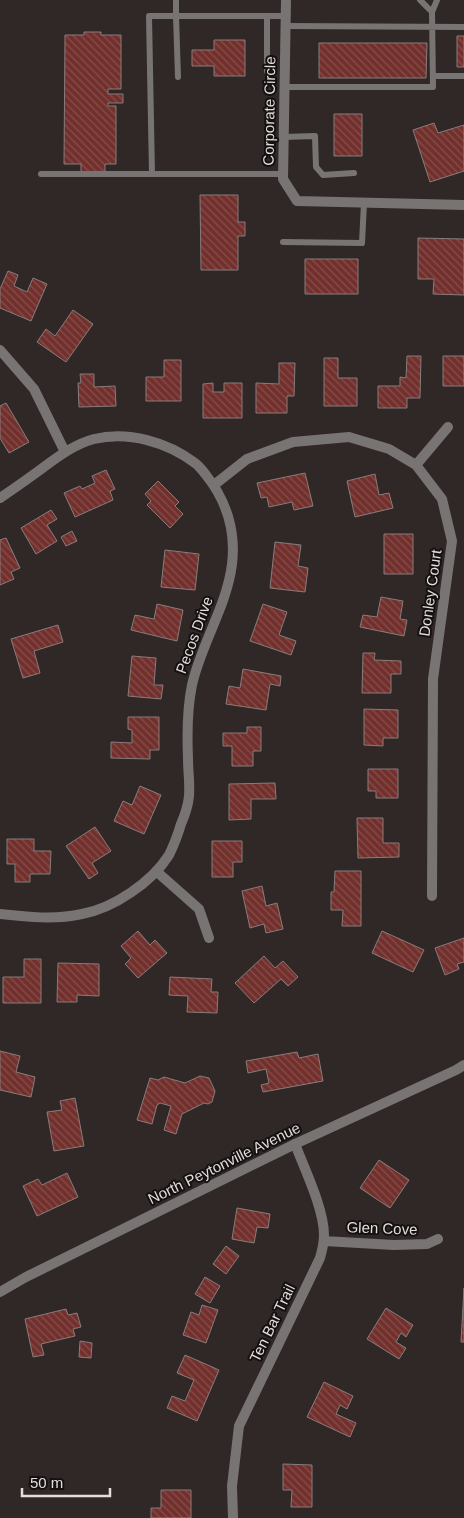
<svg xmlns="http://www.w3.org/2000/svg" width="464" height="1518" font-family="Helvetica,sans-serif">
	<defs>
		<pattern id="building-back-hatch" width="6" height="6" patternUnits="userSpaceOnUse" patternTransform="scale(1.25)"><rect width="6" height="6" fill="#72302d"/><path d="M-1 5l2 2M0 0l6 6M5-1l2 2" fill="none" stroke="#864e4b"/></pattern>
	</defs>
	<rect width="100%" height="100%" fill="#302727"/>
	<path fill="url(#building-back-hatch)" stroke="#887d7c" d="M84,32h17v3h20v54h-13v5h15v9h-15v3h8v58h-11v8h-24v-8h-17l1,-129h19z
		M457,36h7v31h-7z
		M214,40h31v36h-31v-10h-22v-16h22z
		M319,43h108l-1,35h-107z
		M334,114h28v42h-28z
		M434,123l4,10 26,-8v46l-34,11 -17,-52z
		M200,195h38v27h7v14h-7v34h-37z
		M418,238l46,1v56l-31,-1 1,-15h-16z
		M305,259h53v35h-53z
		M8,271l10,4 -4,11 13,6 6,-14 14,6 -16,37 -31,-13v-19z
		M73,310l20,14 -27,38 -29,-20 9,-13 9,7z
		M407,356h14l-1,42h-13v10h-29v-22h22v-9l6,1z
		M443,356h21v30h-21z
		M324,358h14v20h19v28h-33z
		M164,360h17v41h-35v-24h18z
		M279,363h16l-1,33h-7v17h-31v-30l23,1z
		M80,374h14v13l21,-1 1,20 -37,1 -1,-24h3z
		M213,383v9h11v-9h18v35h-39v-34z
		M6,403l23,39 -20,11 -9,-15v-32z
		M106,470l9,19 -5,2 3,9 -38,17 -11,-24 16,-7 2,3 13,-6 -3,-7z
		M305,473l8,33 -19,4 -2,-8 -23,5 -2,-10 -6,1 -4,-15z
		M375,474l4,21 10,-2 4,15 -38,9 -8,-36z
		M158,481l21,21 -4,4 8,8 -13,14 -23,-23 4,-4 -6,-7z
		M51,510l6,9 -10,6 10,16 -21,13 -15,-26z
		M72,531l5,10 -11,5 -5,-9z
		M384,534h29v40h-29z
		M6,538l14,30 -9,4 3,7 -14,6v-45z
		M275,542l26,3 -3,21 10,2 -3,24 -35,-4z
		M165,550l34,4 -4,36 -34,-3z
		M381,597l22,4 -3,18 7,1 -3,16 -44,-9 3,-12 14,2z
		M157,604l26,6 -6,31 -46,-11 4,-15 19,4z
		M263,604l24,8 -8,23 17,6 -5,14 -41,-14z
		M58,625l5,17 -29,9 6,22 -17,5 -12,-39z
		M363,653h12l-1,7 27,1v13h-10v19h-29z
		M132,656l24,2 -2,27h9l-2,14 -33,-3z
		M243,669l38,7 -1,10 -10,-2 -4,26 -40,-6 3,-18 11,2z
		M364,709l34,1v28h-15v8l-19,-1z
		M128,717h31v33h-9v9l-39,-1v-16l21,1v-13l-4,-1z
		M247,727h14v24h-8v15h-21v-20h-9v-13h24z
		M368,769h30v29h-22v-7h-8z
		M275,783l1,16h-25v20l-22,1v-36z
		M140,786l21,9 -17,39 -30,-13 9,-20 9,4z
		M357,818h26v25h16v14l-41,1z
		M95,827l16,24 -19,12 6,10 -9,6 -23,-33z
		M7,839h27v12h17l-1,23h-20v8h-15v-18h-8z
		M212,841h30v21h-9v15h-21z
		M335,871h26v55h-19l1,-16h-12v-18h3z
		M262,886l4,20 11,-3 6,26 -17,4 -2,-9 -14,4 -8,-37z
		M138,931l12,14 5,-5 12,13 -29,25 -13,-14 6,-6 -10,-12z
		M382,931l42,19 -11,22 -41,-19z
		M464,938v24l-7,2 2,5 -14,6 -10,-27z
		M264,956l11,12 8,-7 15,16 -10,9 -7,-7 -27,24 -19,-20z
		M24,959h17v44h-38v-26h21z
		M58,963l41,1v32l-22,-1v7h-20z
		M170,977l42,2 -1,13h7l-1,21 -30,-1 1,-16 -19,-1z
		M0,1051l20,5 -4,16 19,5 -4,20 -31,-7z
		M297,1052l2,6 19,-4 5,27 -60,11 -2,-7 8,-2 -3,-14 -18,4 -2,-12z
		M200,1076l9,2 6,13 -3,11 -4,2 -4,-1 -22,11 -6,20 -12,-4 7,-24 -11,-3 -3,2 -5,19 -15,-4 13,-42 8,2 6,-3 21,6z
		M75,1098l9,48 -30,5 -7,-39 15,-2 -2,-9z
		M379,1160l30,20 -19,28 -30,-20z
		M67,1173l11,24 -41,19 -14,-30 15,-7 4,6z
		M237,1208l33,6 -2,14 -11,-1 -3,16 -22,-4z
		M226,1246l13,10 -13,18 -13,-10z
		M205,1277l15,9 -10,17 -15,-9z
		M464,1288v54h-3z
		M202,1305l16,5 -12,33 -23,-8 8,-23 8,3z
		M386,1308l27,17 -7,12 -5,-4 -5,9 10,6 -7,11 -32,-20z
		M66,1309l2,6 9,-2 4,14 -8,2 2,7 -34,8 3,11 -11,2 -8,-38z
		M80,1341l12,2 -1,15 -12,-1z
		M185,1355l34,15 -22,51 -30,-13 5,-12 13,5 9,-21 -17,-7z
		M324,1382l29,14 -6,13 -7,-4 -4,9 20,9 -6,14 -43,-20z
		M283,1464l29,1v42h-21l1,-17h-9z
		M161,1490h30v28h-40v-10h10z"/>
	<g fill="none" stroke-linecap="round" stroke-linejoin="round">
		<path stroke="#797474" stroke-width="6" d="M176,0v16h109
			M420,0l12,12
			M267,16v55
			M285,26l179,1
			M433,76h31
			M178,77l-2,-61h-27l3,158h131
			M284,87h149l-1,-75 5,-12
			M283,137l32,-1 1,31 7,8 31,-2
			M41,174h111
			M283,242l79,1 2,-40"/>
		<path stroke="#797474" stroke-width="10" d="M286,0l-3,179 14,22 167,4
			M0,350l34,39 31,63
			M416,465l32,-38
			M214,485l33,-26 46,-17 56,-5 40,12 27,16 26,34 10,42 -19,138 -1,217
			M0,498c15,-10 29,-20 44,-31 15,-11 31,-23 50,-28 35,-8 73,3 101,24 4,3 8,8 11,12 20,25 30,56 26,89 -5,42 -31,80 -40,121 -5,24 -5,50 -4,74 0,12 2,25 1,37 -1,10 -4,19 -8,28 -3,10 -7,21 -12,31 -17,27 -55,53 -87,59 -27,6 -55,3 -82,0
			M156,871l43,38 10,29
			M324,1241l70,4 33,-1 11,-5
			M233,1518l-1,-32 7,-60 81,-168c2,-7 4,-15 4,-23 0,-26 -19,-65 -29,-91"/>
		<path stroke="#797474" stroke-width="10" d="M0,1292l26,-15 269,-133 161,-74 8,-5"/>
	</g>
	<g text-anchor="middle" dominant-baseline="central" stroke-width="4" stroke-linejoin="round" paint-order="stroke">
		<g font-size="15" fill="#e3dddd" stroke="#151111">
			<text transform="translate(269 111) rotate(-89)">Corporate Circle</text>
			<text transform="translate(430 593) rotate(-82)">Donley Court</text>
			<text transform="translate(194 635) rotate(-70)">Pecos Drive</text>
			<text transform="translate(224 1163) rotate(-26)">North Peytonville Avenue</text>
			<text transform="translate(382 1228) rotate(2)">Glen Cove</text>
			<text transform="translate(272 1323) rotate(-64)">Ten Bar Trail</text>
		</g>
	</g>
	<path d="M22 1488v8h88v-8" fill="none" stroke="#e3dddd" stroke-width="2.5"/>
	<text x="30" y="1488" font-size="15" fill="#e3dddd" stroke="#151111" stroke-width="4" paint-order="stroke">50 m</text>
</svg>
